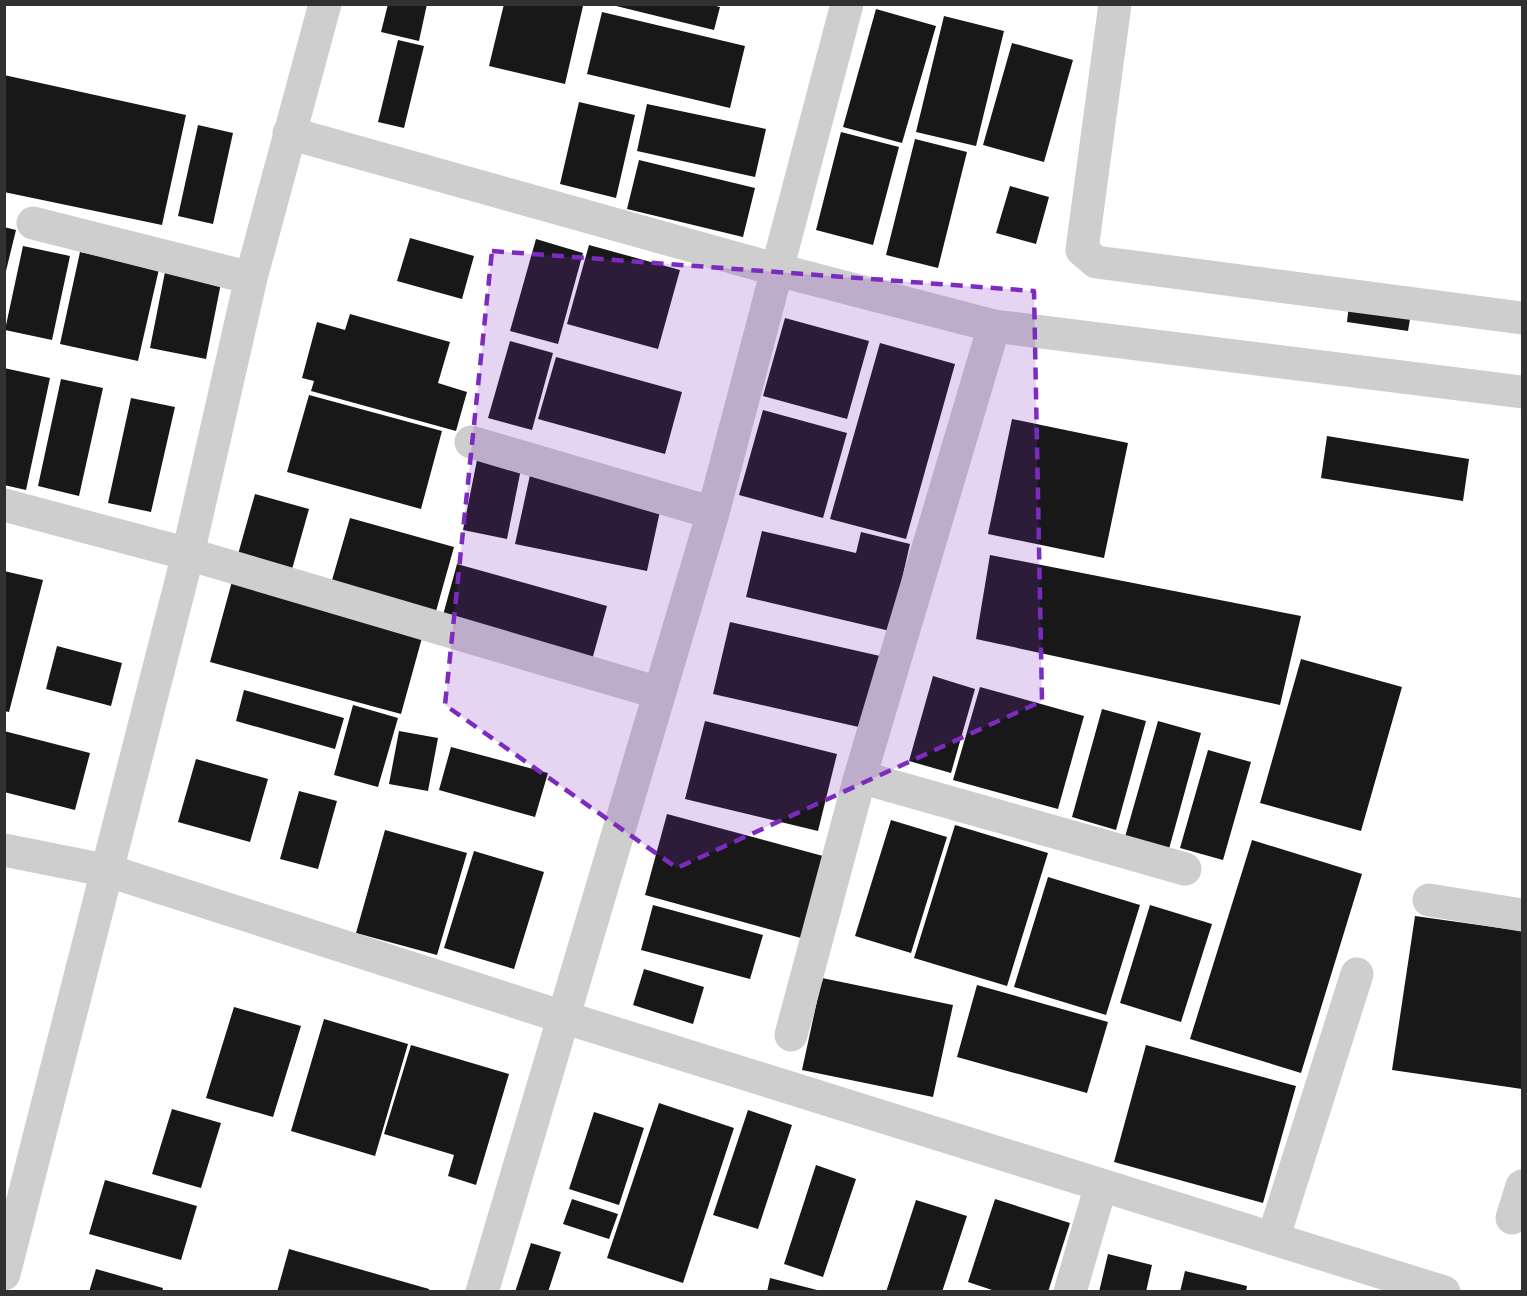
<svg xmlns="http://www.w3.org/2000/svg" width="1527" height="1296" font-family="Figtree,sans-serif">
	<rect width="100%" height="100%" fill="#fff"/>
	<path fill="#181818" d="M388,4h39l-8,37 -38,-9z
		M504,4l79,2 -18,78 -76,-18z
		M708,4l12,3 -6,23 -102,-25z
		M876,9l60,17 -34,117 -59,-16z
		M602,12l143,34 -15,62 -143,-34z
		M944,16l60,15 -28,115 -60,-14z
		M398,40l26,6 -20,82 -26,-6z
		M1012,43l61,17 -29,102 -61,-17z
		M4,75l182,40 -24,110 -158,-33z
		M579,102l56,13 -19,83 -56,-14z
		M647,104l119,25 -11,48 -118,-26z
		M198,125l35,8 -20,91 -35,-8z
		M841,132l58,15 -26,98 -57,-15z
		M915,139l52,13 -29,116 -52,-13z
		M639,160l116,28 -12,49 -116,-28z
		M1010,186l39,11 -13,47 -40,-11z
		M4,227l12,3 -11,45h-1z
		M410,238l64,18 -12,43 -65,-18z
		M536,239l47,14 -25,91 -48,-13z
		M589,245l91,25 -22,79 -91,-25z
		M23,246l47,10 -18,84 -47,-10z
		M80,252l79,17 -21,92 -78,-17z
		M165,272l56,11 -15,76 -56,-11z
		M1349,304l62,9 -3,18 -61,-9z
		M350,314l100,28 -12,41 29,9 -11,39 -145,-40 3,-10 -12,-3 15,-56 28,8z
		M785,318l84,23 -22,78 -84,-23z
		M510,341l43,12 -21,77 -44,-12z
		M880,343l75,21 -49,175 -76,-20z
		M556,357l126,35 -17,62 -127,-35z
		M4,368l46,10 -24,112 -22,-5z
		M61,379l42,9 -24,108 -41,-10z
		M309,395l133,36 -21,78 -134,-37z
		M131,398l44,9 -24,105 -43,-9z
		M763,410l84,23 -24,85 -84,-23z
		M1012,419l116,24 -24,115 -116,-24z
		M1327,436l142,23 -6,42 -142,-23z
		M477,460l44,9 -14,70 -44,-9z
		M530,475l132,27 -15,69 -132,-27z
		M255,494l54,15 -20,71 -54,-15z
		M350,518l104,29 -21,75 -105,-28z
		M762,531l94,22 5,-21 49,12 -20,87 -144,-34z
		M990,555l311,61 -21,89 -304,-66z
		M457,564l150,42 -17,61 -150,-41z
		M4,571l39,9 -34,132 -5,-1z
		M234,574l191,53 -24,87 -191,-52z
		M730,622l150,34 -17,72 -150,-34z
		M57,646l65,17 -11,43 -65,-17z
		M1301,659l101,28 -41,144 -101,-28z
		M933,676l42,13 -24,84 -42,-12z
		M980,687l104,29 -26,93 -105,-29z
		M244,690l100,28 -9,31 -99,-28z
		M353,705l45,13 -20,69 -44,-12z
		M1102,709l44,12 -30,109 -44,-13z
		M705,721l132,33 -19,77 -133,-32z
		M1158,721l43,12 -32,116 -44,-12z
		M4,731l86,22 -15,57 -71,-18z
		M399,731l39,7 -10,53 -39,-7z
		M451,747l97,26 -13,44 -96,-27z
		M1208,750l43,12 -28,98 -43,-12z
		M196,759l72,20 -18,63 -72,-20z
		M299,791l38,10 -19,68 -38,-10z
		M667,814l156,42 -22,82 -156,-43z
		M891,820l56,17 -36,116 -56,-17z
		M955,825l93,28 -41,133 -93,-28z
		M385,830l82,23 -30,102 -81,-22z
		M1252,840l110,34 -61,199 -111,-34z
		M474,851l70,21 -30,97 -70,-21z
		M1048,877l92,28 -34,110 -92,-28z
		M653,905l110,30 -13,44 -109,-29z
		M1150,905l62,19 -31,98 -61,-19z
		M1415,916l107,15v158l-130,-19z
		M644,969l60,18 -11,37 -60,-19z
		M822,978l131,27 -20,92 -131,-27z
		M977,985l131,37 -21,71 -130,-36z
		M234,1007l67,19 -28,91 -67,-19z
		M324,1019l84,25 -33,112 -84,-25z
		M411,1045l98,29 -33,111 -28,-9 6,-21 -70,-21z
		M1146,1045l150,41 -33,117 -149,-41z
		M659,1103l75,25 -51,155 -76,-25z
		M172,1109l49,14 -20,65 -49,-14z
		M748,1110l44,15 -34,104 -45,-14z
		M594,1112l50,16 -25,77 -50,-16z
		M816,1165l40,14 -33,98 -39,-13z
		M105,1180l92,26 -16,54 -92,-26z
		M572,1199l46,15 -9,25 -46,-15z
		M995,1199l75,24 -22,69h-50l-30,-10z
		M916,1200l51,16 -25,76h-56z
		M531,1243l30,9 -13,40h-33z
		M289,1249l140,40v3h-152z
		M1108,1254l44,11 -6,27h-47z
		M96,1269l67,19 -1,4h-73z
		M1185,1271l62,15 -1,6h-66z
		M770,1278l51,13 -1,1h-53z"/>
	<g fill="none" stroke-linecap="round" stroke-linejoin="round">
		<path stroke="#cecece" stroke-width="33" d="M1115,4l-33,246 14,12 426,56
			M289,133l489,137 216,56 528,66
			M33,223l218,55
			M994,326l-134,451 325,92
			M471,442l242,71
			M4,505l184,49 471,139
			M4,850l105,21 454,146 881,275
			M1429,900l93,15
			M791,1035l69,-258
			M1512,1218l10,-32
			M1273,1239l84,-265
			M4,1274l184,-720 63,-276 74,-274
			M482,1292l231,-779 134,-509
			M1070,1292l31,-107"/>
	</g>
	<path fill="#7b2cbf" fill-opacity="0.2" stroke="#7b2cbf" stroke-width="4.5" stroke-dasharray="12 8" stroke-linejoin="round" d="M492,251l542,40 8,410 -365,167 -232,-163z"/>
	<rect width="1527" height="1296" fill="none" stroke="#313131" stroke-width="12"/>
</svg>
